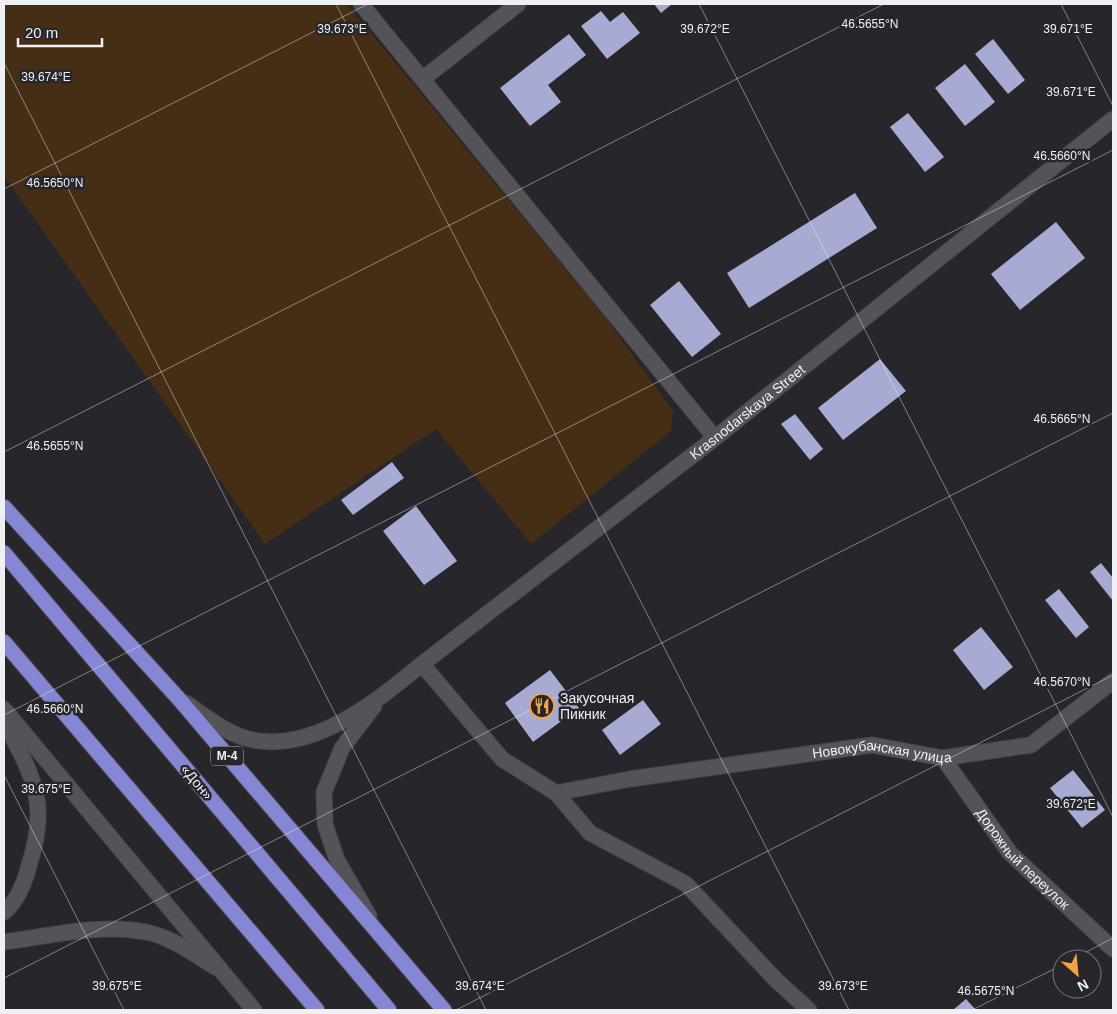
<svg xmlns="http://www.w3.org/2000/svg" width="1117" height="1014" font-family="Helvetica,sans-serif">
	<rect width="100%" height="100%" fill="#27272b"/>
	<path fill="#452e15" d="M4,4h343l258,313 68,94 -2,20 -140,113 -95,-115 -171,115 -261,-368z"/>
	<path fill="#a7aad3" d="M654,4h18l-11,9z
		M601,11l9,11 13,-10 17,21 -33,26 -26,-33z
		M569,34l17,21 -38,30 13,17 -31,24 -30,-38z
		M993,39l32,41 -17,14 -33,-40z
		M965,64l30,38 -30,24 -30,-38z
		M908,113l36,44 -19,15 -35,-45z
		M855,193l22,35 -128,80 -22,-35z
		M1056,222l29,36 -65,52 -29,-36z
		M679,281l42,53 -29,23 -42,-52z
		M880,359l26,32 -63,49 -25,-32z
		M795,414l28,35 -13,11 -29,-36z
		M392,462l12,16 -51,37 -12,-15z
		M416,506l41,55 -33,24 -41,-54z
		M1101,563l12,15v23l-23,-29z
		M1059,589l30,38 -13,11 -31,-38z
		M981,627l32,40 -29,23 -31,-40z
		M550,670l29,38 -46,34 -28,-39z
		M643,700l18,24 -41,31 -18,-25z
		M1073,770l32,40 -23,18 -32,-40z
		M966,999l10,11h-23z"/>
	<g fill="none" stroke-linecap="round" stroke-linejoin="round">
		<defs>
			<path id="service" d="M556,793l34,40 96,51 89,95 34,31"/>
			<g id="minor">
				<path d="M361,4l354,434"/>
				<path d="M424,78l94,-74"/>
				<path id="s1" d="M422,664l80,95 54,34 74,-14 242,-34 71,13 88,-13 82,-64"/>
				<path id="s2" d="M943,758l67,95 103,96"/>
			</g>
			<g id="tertiary">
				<path id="s3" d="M186,703c20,14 42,32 67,37 62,12 124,-39 169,-76l293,-226 398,-319"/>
				<path d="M369,916l-32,-56 -12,-36 -1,-32 18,-44 32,-42"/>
			</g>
			<path id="secondary" d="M4,709l250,301
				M4,721c30,57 46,83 24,148 -4,15 -12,33 -24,43
				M4,942c46,-6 96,-19 142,-10 25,5 48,22 69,35"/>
			<path id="trunk" d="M4,507l175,192 265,311
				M4,553l385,457
				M4,642l313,368"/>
		</defs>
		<use href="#service" stroke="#46464a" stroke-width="17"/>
		<use href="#minor" stroke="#46464a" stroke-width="17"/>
		<use href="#tertiary" stroke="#46464a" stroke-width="17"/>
		<use href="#secondary" stroke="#46464a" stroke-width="17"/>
		<use href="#trunk" stroke="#46464a" stroke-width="17"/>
		<use href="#service" stroke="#535358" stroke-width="15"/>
		<use href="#minor" stroke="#535358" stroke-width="15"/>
		<use href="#tertiary" stroke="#535358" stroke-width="15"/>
		<use href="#secondary" stroke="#535358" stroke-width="15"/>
		<use href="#trunk" stroke="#8687d4" stroke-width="15"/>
	</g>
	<path fill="none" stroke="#eff0f3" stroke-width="1" stroke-opacity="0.45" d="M336,4l513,1006M699,4l414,813M1061,4l52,102M4,63l482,947M4,189l364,-185M4,452l880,-448M4,715l1109,-565M4,775l120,235M1073,959l40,-21M4,978l1109,-565M456,1010l657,-335M972,1010l90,-45"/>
	<defs>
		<symbol id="restaurant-ring" viewBox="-11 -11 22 22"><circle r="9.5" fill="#27272b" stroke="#f5a345" stroke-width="1.5"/><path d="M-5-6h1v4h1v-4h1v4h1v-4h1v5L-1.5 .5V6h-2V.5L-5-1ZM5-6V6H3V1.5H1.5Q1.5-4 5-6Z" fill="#f5a345"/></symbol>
	</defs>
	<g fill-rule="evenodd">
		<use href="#restaurant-ring" x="528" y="692" width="28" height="28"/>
	</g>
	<g text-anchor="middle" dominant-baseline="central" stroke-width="5" stroke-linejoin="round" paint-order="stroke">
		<rect fill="#27272b" stroke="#b3b4b7" stroke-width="1" x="211" y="746.5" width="32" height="19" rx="4"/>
		<g font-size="12" font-weight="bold" fill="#eff0f3">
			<text x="227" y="756">М-4</text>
		</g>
		<g font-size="14" fill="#eff0f3" stroke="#27272b">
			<text stroke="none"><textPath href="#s3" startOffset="680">Krasnodarskaya Street</textPath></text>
			<text stroke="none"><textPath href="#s1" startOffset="518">Новокубанская улица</textPath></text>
			<text transform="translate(197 782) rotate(50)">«Дон»</text>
			<text stroke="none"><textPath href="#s2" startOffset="129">Дорожный переулок</textPath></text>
		</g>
		<g font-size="14" fill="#eff0f3" stroke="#27272b" text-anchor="start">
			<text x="560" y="698">Закусочная<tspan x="560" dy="16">Пикник</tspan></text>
		</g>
	</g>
	<g font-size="12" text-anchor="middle" fill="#eff0f3" stroke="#27272b" stroke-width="5" stroke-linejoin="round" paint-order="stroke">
		<text x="870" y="28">46.5655°N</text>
		<text x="342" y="33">39.673°E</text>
		<text x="705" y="33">39.672°E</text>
		<text x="1068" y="33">39.671°E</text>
		<text x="46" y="81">39.674°E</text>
		<text x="1071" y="96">39.671°E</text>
		<text x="1062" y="160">46.5660°N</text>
		<text x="55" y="187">46.5650°N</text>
		<text x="1062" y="423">46.5665°N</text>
		<text x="55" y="450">46.5655°N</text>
		<text x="1062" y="686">46.5670°N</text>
		<text x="55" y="713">46.5660°N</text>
		<text x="46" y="793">39.675°E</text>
		<text x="1071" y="808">39.672°E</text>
		<text x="117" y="990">39.675°E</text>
		<text x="480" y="990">39.674°E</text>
		<text x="843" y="990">39.673°E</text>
		<text x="986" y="995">46.5675°N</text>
	</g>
	<rect width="1117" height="1014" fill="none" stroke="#eff0f3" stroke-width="10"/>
	<g transform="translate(1077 974) rotate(153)"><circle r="24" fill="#27272b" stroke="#77777b"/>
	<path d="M0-4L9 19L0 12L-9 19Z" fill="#f5a345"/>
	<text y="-8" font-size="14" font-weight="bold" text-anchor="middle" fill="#eff0f3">N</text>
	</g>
	<path d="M18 38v8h84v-8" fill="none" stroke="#eff0f3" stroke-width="2.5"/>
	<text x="25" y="38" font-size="15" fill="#eff0f3" stroke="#27272b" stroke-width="4" paint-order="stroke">20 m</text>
</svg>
